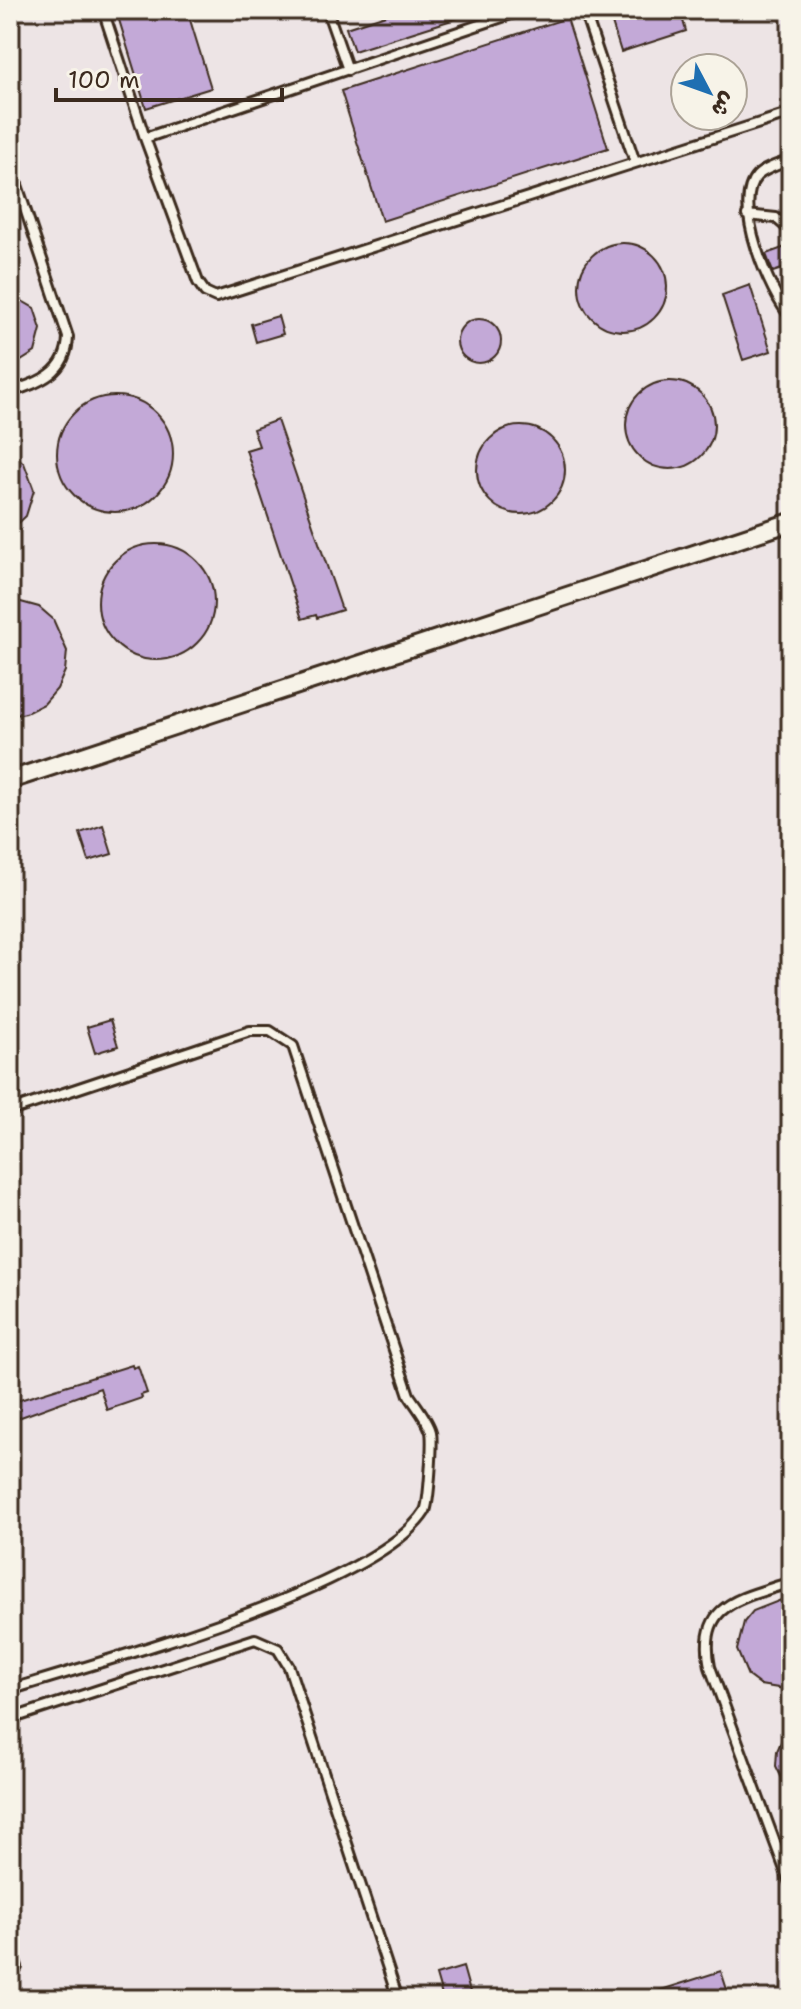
<svg xmlns="http://www.w3.org/2000/svg" width="801" height="2009" font-family="'Shantell Sans','Playpen Sans Arabic',sans-serif">
	<rect width="100%" height="100%" fill="#ede4e5"/>
	<filter id="ink" filterUnits="userSpaceOnUse"><feTurbulence type="fractalNoise" baseFrequency=".0125" numOctaves="2"/><feDisplacementMap in="SourceGraphic" scale="16" xChannelSelector="R" yChannelSelector="G"/><feConvolveMatrix kernelMatrix="1 2 1 2 8 2 1 2 1" color-interpolation-filters="sRGB"/></filter>
	<g filter="url(#ink)">
		<path fill="#c3a9d7" stroke="#3b2a1e" stroke-width="2" d="M116,10h71l24,78 -65,20z
			M401,10h72l1,3 -120,38 -8,-23z
			M608,10h72l6,21 -65,21z
			M567,18l41,130 -226,73 -41,-130z
			M579 287a44 44 0 1 1 88 0a44 44 0 1 1-88 0Z
			M791,245v21l-18,6 -7,-18z
			M750,285l21,66 -28,9 -21,-65z
			M10,294l24,14 7,21 -6,23 -25,16z
			M278,316l5,18 -27,8 -5,-18z
			M457 341a22 22 0 1 1 44 0a22 22 0 1 1-44 0Z
			M626 425a44 44 0 1 1 88 0a44 44 0 1 1-88 0Z
			M57 454a58 58 0 1 1 116 0a58 58 0 1 1-116 0Z
			M277,420l65,190 -25,8 -1,-3 -14,4 -56,-169 13,-4 -6,-17z
			M477 470a44 44 0 1 1 88 0a44 44 0 1 1-88 0Z
			M10,451l14,12 10,27 -8,26 -16,15z
			M98 602a58 58 0 1 1 116 0a58 58 0 1 1-116 0Z
			M10,599l29,8 14,12 14,32 -2,20 -8,18 -13,15 -18,9 -16,3z
			M103,825l9,29 -23,7 -9,-28z
			M110,1020l8,26 -23,7 -8,-26z
			M132,1365l1,3 5,-2 9,27 -6,2 1,3 -35,12 -7,-22 -90,33v-18z
			M781,1600l10,2v88l-31,-5 -12,-9 -11,-26 7,-28 9,-11z
			M791,1719v78l-15,-31 1,-15z
			M463,1967l9,32h-29l-7,-24z
			M721,1971l9,28h-88v-3z"/>
		<g fill="none" stroke-linecap="round" stroke-linejoin="round">
			<defs>
				<path id="lane" d="M103,10l42,128 53,144 7,10 11,5 575,-184
					M327,10l21,60
					M584,10l51,152
					M145,138l378,-128
					M791,160c-11,4 -26,8 -34,16 -26,27 13,118 34,141
					M10,164l58,173c-1,36 -28,45 -58,55
					M747,215l29,3 15,13
					M10,1111l240,-80h20l23,15 116,349c7,11 19,25 22,37 2,10 -2,71 -6,79 -49,78 -322,149 -415,179
					M791,1582c-50,17 -94,20 -81,85l81,219
					M10,1719l245,-80 23,10 11,18 109,332
					M10,1946l7,21 -7,11"/>
				<path id="street" d="M10,780l781,-258"/>
			</defs>
			<use href="#lane" stroke="#3b2a1e" stroke-width="14"/>
			<use href="#street" stroke="#3b2a1e" stroke-width="22"/>
			<use href="#lane" stroke="#f7f3e8" stroke-width="8"/>
			<use href="#street" stroke="#f7f3e8" stroke-width="16"/>
		</g>
	</g>
	<rect width="801" height="2009" fill="none" stroke="#f7f3e8" stroke-width="40"/>
	<rect x="20" y="20" width="761" height="1969" fill="none" stroke="#3b2a1e" stroke-width="3" filter="url(#ink)"/>
	<g transform="translate(709 92) rotate(131)"><circle r="38" fill="#f7f3e8" stroke="#aca397" stroke-width="2"/>
	<path d="M0-6L14 30L0 20L-14 30Z" fill="#1f6fb2"/>
	<text y="-12" font-size="22" font-weight="bold" text-anchor="middle" fill="#3b2a1e">ش</text>
	</g>
	<path d="M56 88v12h226v-12" fill="none" stroke="#3b2a1e" stroke-width="4"/>
	<text x="68" y="88" font-size="24" fill="#3b2a1e" stroke="#f7f3e8" stroke-width="6" paint-order="stroke">100 m</text>
</svg>
